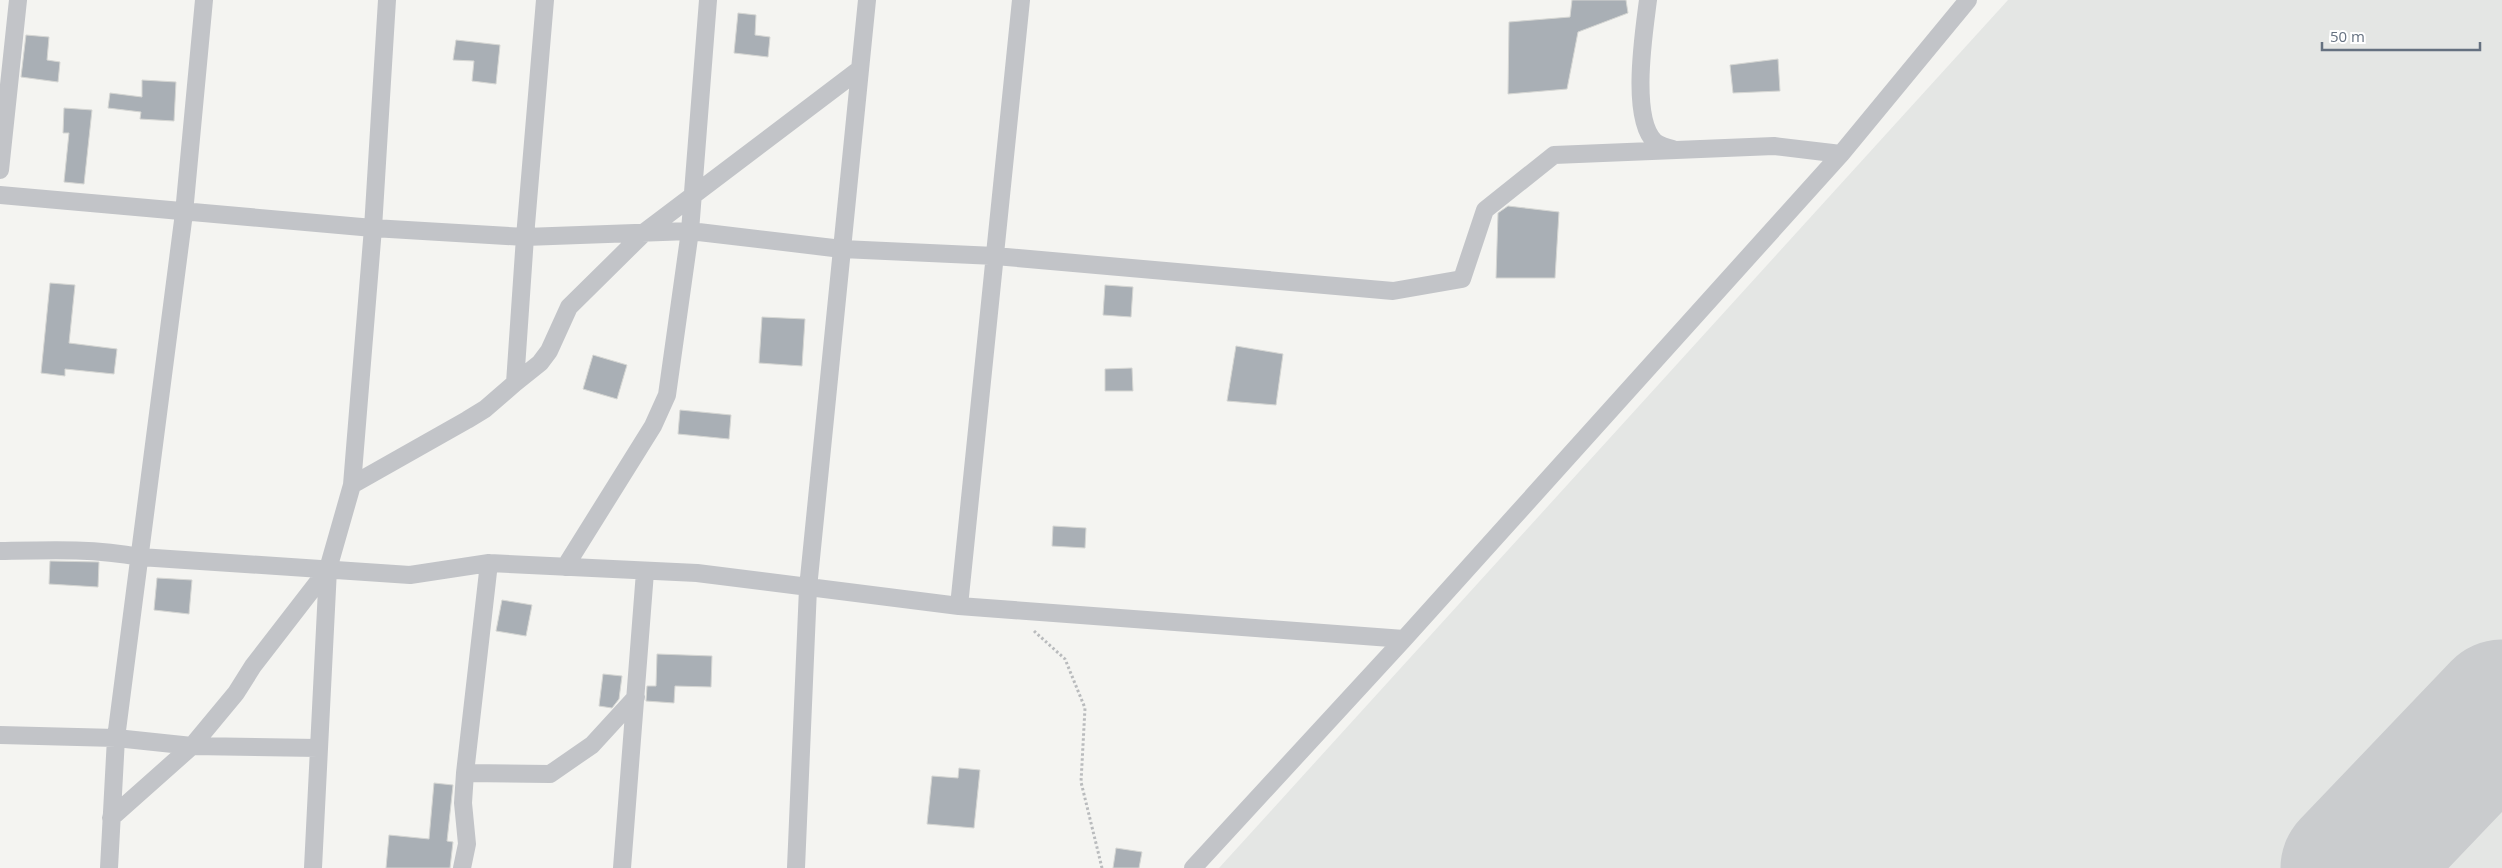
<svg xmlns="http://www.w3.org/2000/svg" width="2502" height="868" font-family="'Open Sans',sans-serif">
	<rect width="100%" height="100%" fill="#f4f4f1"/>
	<path fill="#e4e6e4" d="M2008,0h494v868h-1283z"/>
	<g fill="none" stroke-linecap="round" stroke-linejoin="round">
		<path stroke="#caccce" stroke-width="141" d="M2351,868l151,-158"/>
	</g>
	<path fill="#a9afb5" stroke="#d5d6d3" d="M1572,0h54l2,13 -50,19 -11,57 -59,5 1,-72 61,-5z
		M738,13l18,2 -1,20 15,2 -2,20 -34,-4z
		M26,35l23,2 -2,23 13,2 -2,20 -37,-5z
		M456,40l44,5 -4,39 -24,-3 2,-20 -21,-1z
		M1778,59l2,32 -47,2 -3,-28z
		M142,80l34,2 -2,39 -34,-2 1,-7 -33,-4 2,-15 32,4z
		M64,108l28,2 -8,74 -20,-2 5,-49h-6z
		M1508,206l51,6 -4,66h-59l2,-65z
		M50,283l25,2 -6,58 48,6 -3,25 -49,-5v7l-24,-3z
		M1105,285l28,2 -2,30 -28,-2z
		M762,317l43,2 -3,47 -43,-3z
		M1236,346l47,8 -7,51 -49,-4z
		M593,355l34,10 -10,34 -34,-10z
		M1132,368l1,23h-28v-22z
		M680,410l51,5 -2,24 -51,-5z
		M1053,526l33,2 -1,20 -33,-2z
		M50,561l49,1 -1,25 -49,-3z
		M157,578l35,2 -3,34 -35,-4z
		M502,600l30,5 -6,31 -30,-5z
		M657,654l55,2 -1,31 -36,-1 -1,17 -28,-2 1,-15h9z
		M603,674l19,2 -3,23 -7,9 -13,-2z
		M959,768l21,2 -6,58 -47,-4 5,-48 26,2z
		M434,783l19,2 -6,56 6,1 -3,26h-64l3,-33 40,4z
		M1116,848l26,4 -3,16h-26z"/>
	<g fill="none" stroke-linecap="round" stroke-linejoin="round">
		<path stroke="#b9bbbd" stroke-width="3" stroke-dasharray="2.5 2.5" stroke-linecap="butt" d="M1034,631l31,28 20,49 -4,74 21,86"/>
		<path stroke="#c2c4c8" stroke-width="18" d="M1648,0c-4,32 -18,118 7,142 4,3 13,6 18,7
			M0,170l18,-170
			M0,195l373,33 152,9 165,-6 152,18 153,7 398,35 69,-12 23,-69 69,-55 220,-9 67,8
			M515,383l25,-20 9,-12 20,-44 77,-76 214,-162
			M352,485l115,-65 18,-11 30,-26 10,-146 20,-237
			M0,551c47,-1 94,-3 140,6l270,18 79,-12 208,10 262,33 445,33
			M565,567l88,-141 14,-31 23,-164 18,-231
			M959,606l62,-606
			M0,735l116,3 76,8 126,2
			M465,773l85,1 42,-29 44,-48
			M111,818l81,-72 44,-53 17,-27 75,-97
			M109,868l7,-130 68,-525 20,-213
			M313,868l15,-299 24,-84 21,-257 14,-228
			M462,868l5,-24 -4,-41 2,-30 24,-210
			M622,868l23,-296
			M796,868l12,-280 59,-588
			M1193,868l211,-229 437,-485 127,-154"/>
	</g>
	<path d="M2322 42v8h158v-8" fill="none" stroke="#657180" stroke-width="2.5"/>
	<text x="2330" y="42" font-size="15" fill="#657180" stroke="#ffffff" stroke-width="4" paint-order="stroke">50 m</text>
</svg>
